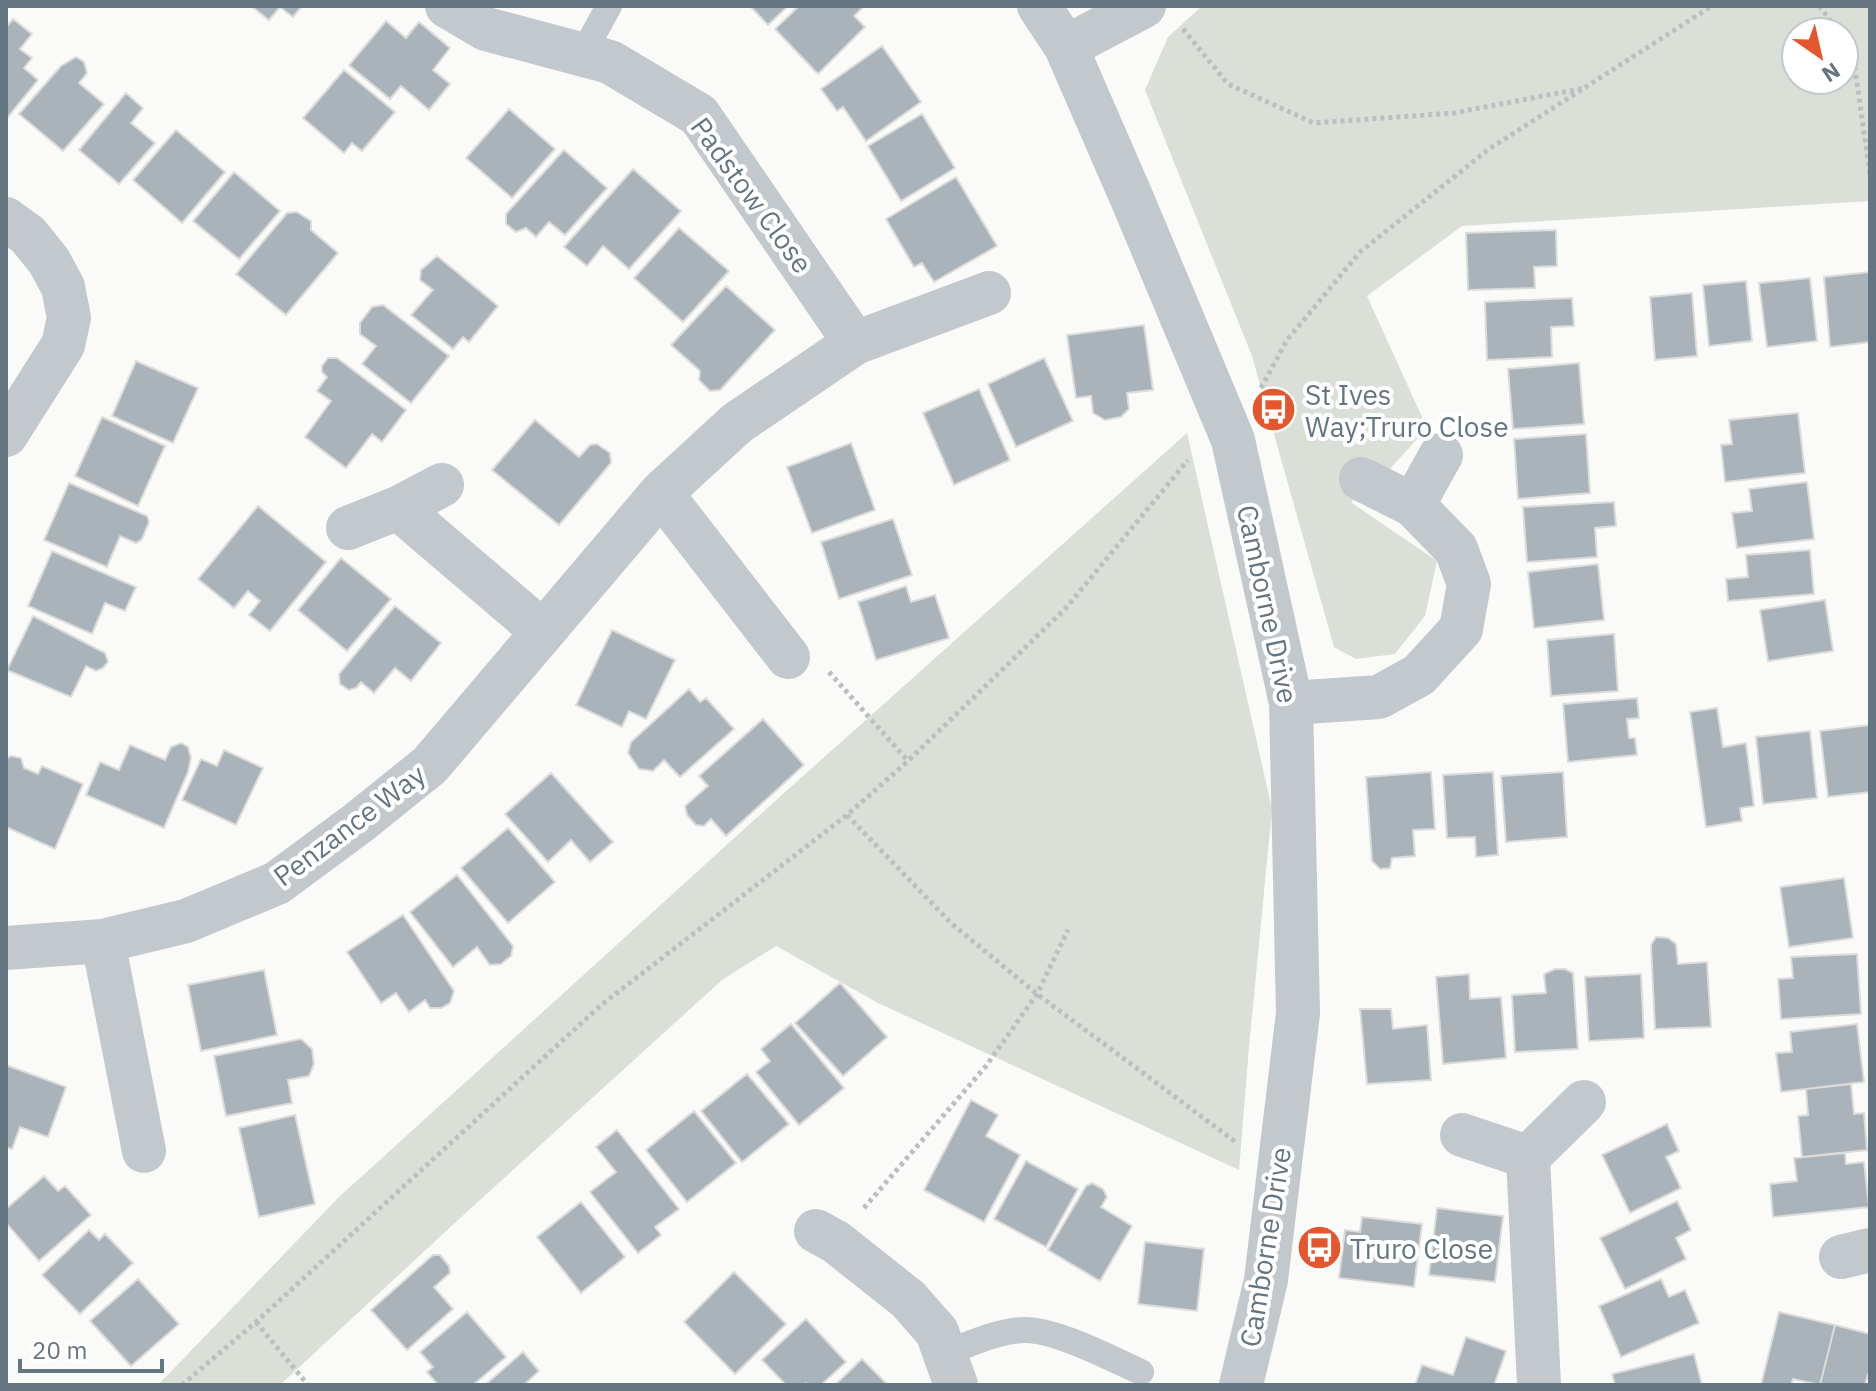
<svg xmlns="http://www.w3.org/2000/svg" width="1876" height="1391" font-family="'IBM Plex Sans',sans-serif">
	<rect width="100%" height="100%" fill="#fafaf8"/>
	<path fill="#dadfd7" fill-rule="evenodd" d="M1202,6h668v195l-408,25 -95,70 60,132 -38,42 -30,-7 -7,40 85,58 -12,55 -30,38 -39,5 -22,-12 -82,-291 -107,-266 23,-53zM1796,32h48v48h-48z
		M1187,433l85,376 -23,238 -10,123 -361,-167 -102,-57 -54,34 -264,240 -178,165h-122l181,-188 435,-395z"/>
	<path fill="#aab3b9" stroke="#dcdcda" stroke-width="2" d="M251,6h51l-9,11 -13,-10 -11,13z
		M750,6h38l-20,19z
		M799,6h65l-10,10 11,11 -47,47 -43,-45z
		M13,19l19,15 -12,15 12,9 -8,10 14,12 -30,37 -2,-2v-88z
		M386,21l20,17 13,-16 31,26 -17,22 17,14 -21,26 -28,-24 -11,13 -41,-34z
		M882,46l39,56 -55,39 -23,-34 -6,4 -16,-22z
		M76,57l8,5 3,11 -8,10 25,21 -41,47 -44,-37 42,-48z
		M344,70l51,42 -33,39 -10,-8 -8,10 -41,-35z
		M126,93l17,15 -12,15 24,20 -36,41 -40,-34z
		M509,109l46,40 -43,49 -46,-40z
		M922,114l33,54 -54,33 -33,-55z
		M176,130l49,42 -43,51 -49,-43z
		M564,150l43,38 -42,47 -16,-13 -13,15 -10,-9 -10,4 -10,-8v-10z
		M633,169l48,42 -52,58 -26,-23 -16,20 -23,-19z
		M234,172l46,39 -41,48 -46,-38z
		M956,177l41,69 -63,36 -12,-19 -8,4 -28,-48z
		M297,212l14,9v9l27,23 -52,62 -50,-41 51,-61z
		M679,228l50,43 -46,51 -49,-44z
		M1556,230l1,36 -23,1 1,21 -67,2 -2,-57z
		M437,256l61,50 -29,36 -6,-5 -10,12 -42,-34 22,-25 -13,-10 1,-10z
		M1870,272v70l-40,5 -6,-70z
		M1810,278l7,63 -50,6 -8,-64z
		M1746,281l6,60 -43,5 -6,-61z
		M726,286l49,44 -55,60 -10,1 -11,-11 1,-9 -29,-26z
		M1692,293l5,63 -42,4 -5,-63z
		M1572,298l2,28 -23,1 1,30 -65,3 -2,-58z
		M383,305l66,51 -38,47 -49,-39 14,-18 -16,-12v-11l12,-16z
		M1144,325l9,65 -26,3 2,16 -8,8 -16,3 -12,-7 -2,-17 -15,2 -9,-63z
		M328,358h9l69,52 -24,32 -10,-8 -26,34 -41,-31 26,-36 -14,-10 10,-14 -5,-5v-6z
		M1044,358l29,63 -57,26 -28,-63z
		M136,361l62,27 -25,55 -61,-27z
		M1579,363l5,61 -71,5 -5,-60z
		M979,389l31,71 -56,25 -31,-72z
		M1798,413l7,60 -80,9 -4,-37 11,-1 -3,-24z
		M102,417l63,29 -27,60 -63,-30z
		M535,420l44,37 11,-12 7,-1 13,9 1,10 -52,62 -67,-55z
		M1586,434l4,59 -72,6 -4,-60z
		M851,443l24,67 -63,23 -25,-66z
		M1807,482l7,57 -77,9 -5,-35 20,-2 -3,-22z
		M69,483l78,33 2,6 -7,17 -6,4 -16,-7 -13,31 -63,-27z
		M1614,502l2,24 -21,2 2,29 -70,5 -4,-55z
		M258,506l68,56 -56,69 -21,-16 11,-14 -12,-10 -14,17 -36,-29z
		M893,519l19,56 -73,24 -18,-57z
		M1810,550l4,44 -86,7 -2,-22 22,-2 -2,-22z
		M52,551l84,36 -11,24 -20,-8 -13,31 -64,-28z
		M341,558l50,41 -44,52 -49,-41z
		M1598,564l6,56 -70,8 -6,-56z
		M906,586l5,16 24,-7 14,43 -73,22 -18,-58z
		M1825,600l8,51 -65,10 -8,-51z
		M395,606l46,37 -30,38 -16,-13 -21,25 -13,-11 -5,6 -7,2 -9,-6 -1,-10z
		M33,616l72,37 3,9 -5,6 -7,3 -10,-5 -15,31 -64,-27z
		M612,630l63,30 -29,59 -17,-8 -7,16 -46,-22z
		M1614,634l4,57 -67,5 -4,-56z
		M689,689l11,13 6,-4 28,31 -54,48 -16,-17 -11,11 -14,-2 -11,-16 3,-11z
		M1637,698l2,20 -12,1 2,19h6l2,17 -69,7 -5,-58z
		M1717,708l6,39 23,-4 8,63 -14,2 2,13 -36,6 -16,-115z
		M763,719l41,46 -78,71 -15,-17 -7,7 -8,-1 -9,-10 -2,-9 23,-20 -9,-10z
		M1870,725v67l-42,5 -8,-66z
		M1810,731l7,67 -54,6 -7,-67z
		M181,743l7,4 3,11 -3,14 -24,56 -78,-33 14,-33 19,8 11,-25 35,15 6,-13z
		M224,750l39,18 -27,57 -54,-25 19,-41 16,7z
		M11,756l10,2 3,10 14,6 4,-8 41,18 -28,65 -49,-22v-68z
		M1431,772l4,57 -22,1 2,26 -23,2 -2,10 -10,1 -8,-8 -6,-84z
		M1493,772l5,83 -22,2 -1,-20 -28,1 -4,-63z
		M1563,772l4,65 -61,5 -5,-66z
		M551,773l62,69 -23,20 -19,-22 -23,22 -43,-48z
		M508,828l47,54 -47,41 -47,-55z
		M457,875l56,71 -2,10 -10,8 -11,1 -13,-18 -24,20 -43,-55z
		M1844,878l9,60 -64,9 -9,-60z
		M403,915l51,76 -4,12 -9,5h-11l-5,-8 -16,12 -13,-19 -15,10 -34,-51z
		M1656,937l12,1 8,6 2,20 29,-2 4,65 -56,2 -4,-84z
		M1857,954l4,60 -80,5 -3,-40 15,-1 -2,-21z
		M1555,969h10l8,4 5,76 -63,3 -3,-57 34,-2 -2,-19z
		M264,970l13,65 -76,16 -13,-66z
		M1469,974l1,25 31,-2 5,61 -63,6 -7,-87z
		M1641,974l3,64 -55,3 -4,-64z
		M840,983l47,54 -44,39 -48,-53z
		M1360,1009h31l2,20 34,-4 4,55 -64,4z
		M791,1024l53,64 -45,37 -43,-53 14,-11 -9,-12z
		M1857,1024l7,58 -83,10 -5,-39 16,-1 -2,-20z
		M301,1039l11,10 2,15 -5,12 -21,4 4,23 -66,13 -12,-60z
		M6,1065l60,22 -18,50 -28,-10 -8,22 -6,-2z
		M747,1074l42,50 -47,38 -41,-51z
		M1851,1084l3,30 10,-1 3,37 -65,7 -4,-41 10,-1 -2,-26z
		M971,1100l27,15 -12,21 34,19 -36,67 -60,-32z
		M694,1111l42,52 -49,39 -41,-52z
		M295,1115l20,89 -56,13 -20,-89z
		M1667,1124l12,27 -13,6 15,31 -51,25 -28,-58z
		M617,1130l62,79 -24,18 6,8 -23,18 -48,-61 26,-20 -20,-25z
		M1845,1153l1,11 18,-2 5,45 -96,10 -3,-33 27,-3 -3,-23z
		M1026,1161l52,28 -32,58 -52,-28z
		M44,1176l14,15 7,-5 26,29 -52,46 -33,-38v-14z
		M1092,1183l11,6 4,8 -6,10 31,19 -32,55 -52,-31 38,-64z
		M1677,1201l14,29 -15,8 10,21 -61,30 -25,-51z
		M581,1202l44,55 -44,36 -44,-56z
		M1437,1208l66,8 -8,66 -66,-7z
		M1362,1217l60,7 -8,63 -75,-9 6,-48 15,2z
		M89,1230l10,10 6,-6 28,29 -53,51 -38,-39z
		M1145,1242l59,7 -7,62 -59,-7z
		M433,1255h7l9,11 1,7 -16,14 19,22 -46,41 -36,-40z
		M734,1272l52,52 -51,50 -51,-52z
		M138,1279l41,45 -48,42 -41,-45z
		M1661,1279l8,18 16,-7 14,33 -78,34 -22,-51z
		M467,1312l39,45 -33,28h-35l-11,-13 6,-5 -13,-15z
		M1779,1312l56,13 -15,60 -27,-6 -2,6h-30z
		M806,1319l40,43 -25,23h-12l-3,-2 -2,2h-18l-24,-25z
		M1835,1325l35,9v40h-2l-3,11h-45z
		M1466,1337l40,14 -12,34h-79l7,-20 31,10z
		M523,1352l16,19 -14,13 1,1h-41z
		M1694,1354l8,31h-87l-3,-11z
		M862,1359l26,26h-53z"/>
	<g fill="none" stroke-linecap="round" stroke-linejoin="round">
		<path stroke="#bbbfc2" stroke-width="5" stroke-dasharray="4 4" stroke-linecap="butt" d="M1819,6l20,26
			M1183,29l45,55 86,39 140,-10 130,-25
			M1844,38l8,10 18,126
			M1261,388l26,-48 73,-88 129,-103 223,-143
			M829,672l79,89
			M847,815l105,109 85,70 200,149
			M864,1208l122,-142 51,-72 31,-64
			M256,1322l52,63
			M182,1385l74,-63 344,-316 247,-191 61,-54 158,-153 122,-148"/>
		<path stroke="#c3c8cc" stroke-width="26" d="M582,55l27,-49
			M946,1353c24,-9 51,-22 77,-23 30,-2 89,29 118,42"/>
		<path stroke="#c3c8cc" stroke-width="44" d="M447,6l39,23 124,33 89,53 156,228
			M1039,6l27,41 67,154 100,239 58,263 7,310 -32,267 -25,105
			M1066,47l78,-41
			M6,219l22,16 21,26 14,26 6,31 -6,27 -57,90
			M661,493l127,164
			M1413,505l28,-50
			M398,508l144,123
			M348,528l50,-20 44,-23
			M1291,703l88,-6 40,-22 42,-46 8,-45 -13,-35 -43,-44 -52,-26
			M103,941l41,210
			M6,948l97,-7 83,-20 91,-38 81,-60 72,-58 231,-272 76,-70 118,-80 134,-50
			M1462,1135l66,22 56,-55
			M1528,1157l11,228
			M816,1231l20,11 72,57 29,33 19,53
			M1841,1257l29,-7"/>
	</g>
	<defs>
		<symbol id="bus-disc" viewBox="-11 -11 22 22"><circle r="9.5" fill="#e4572e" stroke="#fff"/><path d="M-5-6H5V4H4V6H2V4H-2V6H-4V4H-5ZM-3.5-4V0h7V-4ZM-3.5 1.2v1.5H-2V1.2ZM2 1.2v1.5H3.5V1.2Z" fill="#fff"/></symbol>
	</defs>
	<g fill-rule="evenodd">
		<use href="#bus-disc" x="1248" y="384" width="51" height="51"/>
		<use href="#bus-disc" x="1294" y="1222" width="51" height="51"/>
	</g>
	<g text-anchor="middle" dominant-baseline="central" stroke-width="8" stroke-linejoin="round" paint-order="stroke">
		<g font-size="28" fill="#657683" stroke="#fff">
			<text transform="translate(752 195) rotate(54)">Padstow Close</text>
			<text transform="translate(1268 604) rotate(78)">Camborne Drive</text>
			<text transform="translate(349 825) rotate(-37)">Penzance Way</text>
			<text transform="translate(1265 1247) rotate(-81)">Camborne Drive</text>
		</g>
		<g font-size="28" fill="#657683" stroke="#fff" text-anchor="start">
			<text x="1305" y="394">St Ives<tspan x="1305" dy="32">Way;Truro Close</tspan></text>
			<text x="1350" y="1248">Truro Close</text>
		</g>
	</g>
	<rect width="1876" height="1391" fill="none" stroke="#657683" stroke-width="16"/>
	<g transform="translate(1820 56) rotate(146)"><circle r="38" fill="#ffffff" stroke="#c1c8cd" stroke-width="2"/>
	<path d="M0-6L14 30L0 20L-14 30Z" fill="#e4572e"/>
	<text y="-12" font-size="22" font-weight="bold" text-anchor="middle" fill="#657683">N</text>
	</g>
	<path d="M20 1359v12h142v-12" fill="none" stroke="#657683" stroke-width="4"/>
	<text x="32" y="1359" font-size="24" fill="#657683" stroke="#ffffff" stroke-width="6" paint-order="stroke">20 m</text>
</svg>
